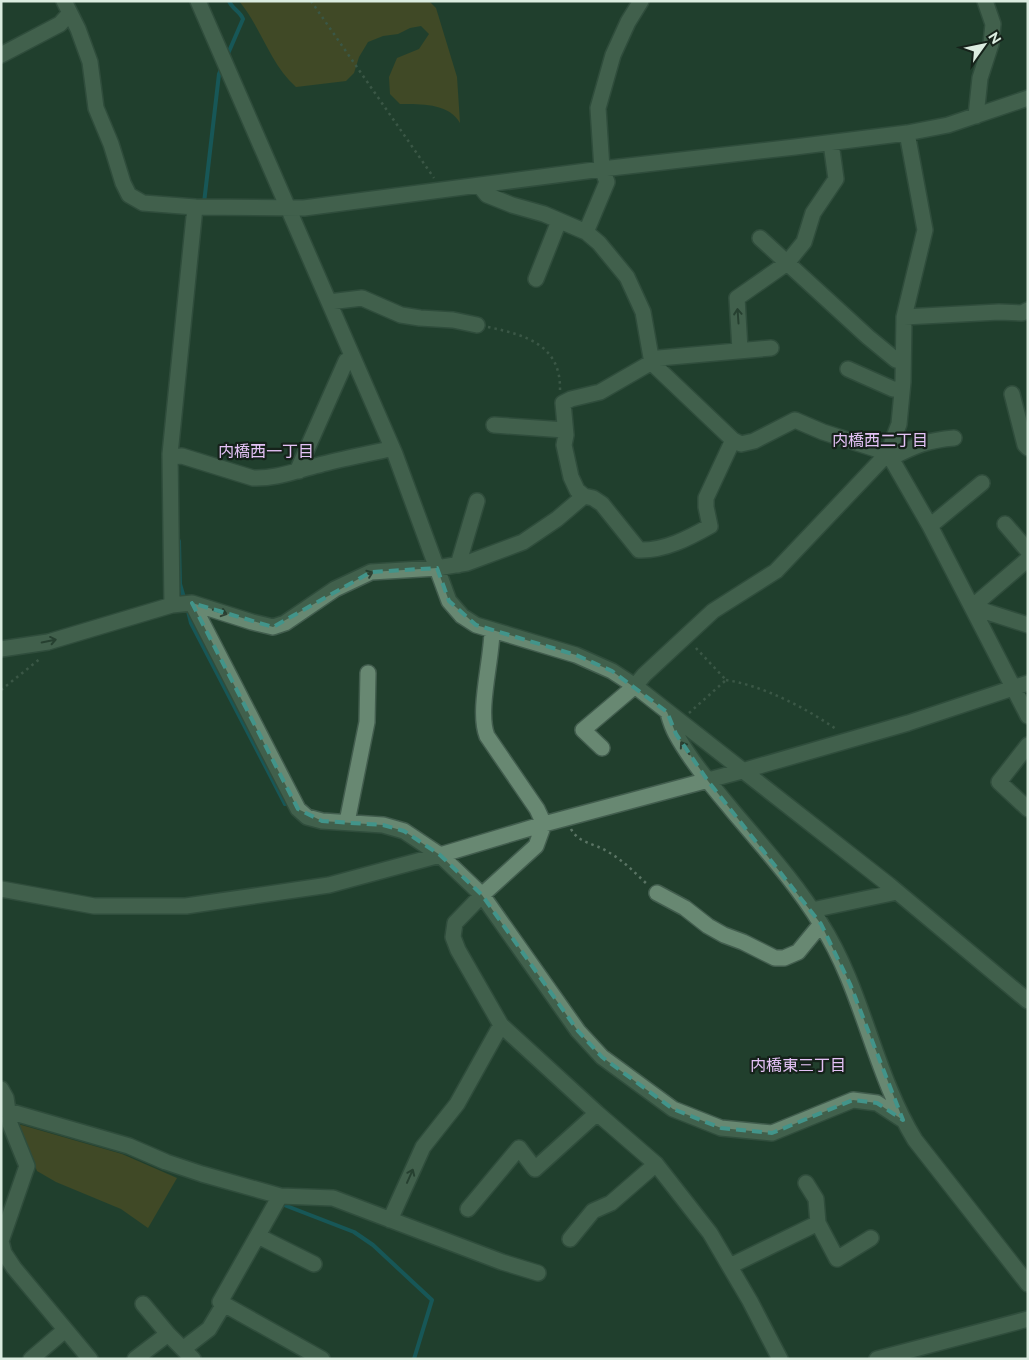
<svg xmlns="http://www.w3.org/2000/svg" width="1029" height="1360" font-family="Raleway,'Noto Sans JP',sans-serif">
	<rect width="100%" height="100%" fill="#213f2d"/>
	<path fill="#66551d" d="M239,1h190l7,7 21,69 3,46c-11,-20 -40,-19 -60,-19l-10,-10 -1,-17 8,-19 22,-9 10,-15 -8,-8 -11,2 -12,6 -15,2 -15,6 -9,15 -5,16 -8,8 -50,6c-26,-23 -35,-60 -57,-86z
		M18,1124l104,30 55,24 -29,50 -27,-19 -65,-27 -19,-11z"/>
	<g fill="none" stroke-linecap="round" stroke-linejoin="round">
		<path stroke="#0d738a" stroke-width="4" d="M227,56l16,-37c-3,-8 -11,-10 -14,-18
			M204,203l15,-129 3,-7
			M179,541l1,43 5,17
			M187,607l4,16 94,181
			M279,1203l75,29 19,13 59,55 -18,59"/>
		<defs>
			<path id="minor" d="M64,1l14,28 12,33 6,46 15,36 12,39 6,12 14,8 52,4 109,1 298,-39 193,-22 112,-14 41,-8 80,-27
				M198,1l197,453 54,147 13,15 14,9 100,30 36,16 23,15 254,199 139,116
				M1,55l59,-31 9,-10
				M976,116l4,-38 11,-34 2,-20 -8,-23
				M479,185l8,10 25,10 32,9 42,18 13,11 28,34 16,35 9,51 81,77 8,4 13,-3 41,-21 28,12 65,21 42,73 98,190
				M586,232l21,-50 -5,-13 -4,-61 15,-53 15,-33 13,-21
				M760,238l108,99 28,23 7,1
				M536,279l23,-58
				M329,302l33,-4 39,17 19,3 33,2 24,5
				M904,317l95,-5 23,1 6,-3
				M740,350l-3,-52 50,-35 17,-21 9,-29 23,-34 -5,-36
				M848,369l45,20h9
				M1012,394l13,51 3,3
				M494,425l71,5
				M733,440l-27,58v9l4,19c-21,12 -46,25 -71,24l-37,-46 -9,-6 -9,-2 -7,-6 -6,-13 -7,-32 2,-10 -3,-32 8,-4 29,-7 59,-34 112,-10
				M170,457l12,-1 71,22c24,1 44,-8 66,-13 22,-6 44,-10 66,-15l7,-3
				M891,458c23,-12 37,-18 63,-20
				M299,471v-4l47,-106 7,-3
				M1005,524l23,27
				M930,526l52,-43
				M458,565l19,-64
				M192,603l106,206 9,8 15,4 61,4 21,6 36,24 42,40 96,136 24,26 71,52 48,19 51,5 81,-33 24,3 26,17
				M172,605l-2,-151 25,-247
				M972,607l56,-48
				M972,607l56,18
				M492,630c0,30 -15,81 -5,106l50,73 7,15 -8,22 -54,49 -27,28 -2,14 5,13 43,75 96,88 59,51 54,69 40,68 30,58
				M1,649l47,-7 124,-37 20,-2 60,19 21,5 12,-4 50,-34 36,-17 66,-4 30,-5 56,-21 34,-23 27,-23
				M668,713c2,7 4,14 8,21 14,26 37,53 56,76 31,37 64,73 89,114 42,66 53,149 94,216l113,144
				M1028,745l-29,37 29,27
				M602,748l-19,-18 52,-44 9,-11 69,-64 63,-40 112,-118 11,-29 4,-42 1,-65 21,-87 -18,-97
				M347,822l20,-100 1,-49
				M1,889l93,17h92l143,-21 111,-30 104,-31 198,-53 166,-48 120,-40
				M657,893l28,15 23,18 16,9 19,7 32,16h9l14,-6 23,-28
				M812,910l85,-18
				M1,1089l5,9 4,26 17,42 -26,75 3,12 10,15 76,91
				M1,1108l7,3 121,35 37,16 36,12 78,22 53,2 169,64 36,11
				M280,1196l-60,106 102,57
				M468,1209l51,-61 16,21 62,-56
				M390,1220l33,-73 34,-43 44,-79
				M818,1223l19,36 34,-21
				M258,1236l56,28
				M570,1239l23,-28 18,-8 45,-39
				M730,1266l88,-43 -2,-24 -10,-16
				M143,1304l25,30
				M183,1349l26,-20 15,-25
				M31,1359l34,-29
				M135,1359l33,-25 25,25
				M877,1359l151,-40"/>
		</defs>
		<use href="#minor" stroke="#425d4e" stroke-width="18"/>
		<path stroke="#5a7464" stroke-width="2.5" stroke-dasharray="2.5 4" stroke-linecap="butt" d="M311,1l123,177
			M488,327c38,8 73,18 72,63
			M726,680c38,6 78,27 110,49
			M1,690l40,-32
			M689,713l37,-33 -31,-33
			M571,829c8,15 24,14 37,23 15,8 27,21 40,33"/>
		<use href="#minor" stroke="#688872" stroke-width="15"/>
	</g>
	<defs><path id="oneway-shaft" d="M-6 0H5M1.5-3L5.5 0L1.5 3" fill="none" stroke-width="1.6" stroke-linecap="round" stroke-linejoin="round" transform="scale(1.25)"/></defs>
	<g stroke="#2e4134">
		<use href="#oneway-shaft" transform="translate(738 316) rotate(-94)"/>
		<use href="#oneway-shaft" transform="translate(366 575) rotate(-22)"/>
		<use href="#oneway-shaft" transform="translate(220 612) rotate(17)"/>
		<use href="#oneway-shaft" transform="translate(49 641) rotate(-12)"/>
		<use href="#oneway-shaft" transform="translate(685 748) rotate(-124)"/>
		<use href="#oneway-shaft" transform="translate(410 1176) rotate(-66)"/>
	</g>
	<path d="M0 0H1029V1360H0ZM437,568l12,33 27,24 100,30 36,16 55,41 9,22 32,47 113,143 29,60 53,136 -26,-17 -24,-3 -81,33 -51,-5 -48,-19 -71,-52 -24,-26 -96,-136 -42,-40 -36,-24 -21,-6 -61,-4 -24,-12 -106,-206 81,24 98,-55z" fill="#213f2d" fill-opacity=".55" fill-rule="evenodd"/>
	<path fill="none" stroke="#42948a" stroke-width="4" stroke-dasharray="10 6" stroke-linejoin="round" d="M437,568l12,33 27,24 100,30 36,16 55,41 9,22 32,47 113,143 29,60 53,136 -26,-17 -24,-3 -81,33 -51,-5 -48,-19 -71,-52 -24,-26 -96,-136 -42,-40 -36,-24 -21,-6 -61,-4 -24,-12 -106,-206 81,24 98,-55z"/>
	<g text-anchor="middle" dominant-baseline="central" stroke-width="4.5" stroke-linejoin="round" paint-order="stroke">
		<g font-size="16" fill="#e4c2f6" stroke="#15221a">
			<text x="880" y="440">内橋西二丁目</text>
			<text x="266" y="451">内橋西一丁目</text>
			<text x="798" y="1065">内橋東三丁目</text>
		</g>
	</g>
	<rect width="1029" height="1360" fill="none" stroke="#dbece0" stroke-width="5"/>
	<g transform="translate(984 45) rotate(57)" stroke="#15221a" stroke-width="4" paint-order="stroke">
	<path d="M0-4L9 19L0 12L-9 19Z" fill="#dbece0"/>
	<text y="-8" font-size="14" font-weight="bold" text-anchor="middle" fill="#dbece0">N</text>
	</g>
</svg>
